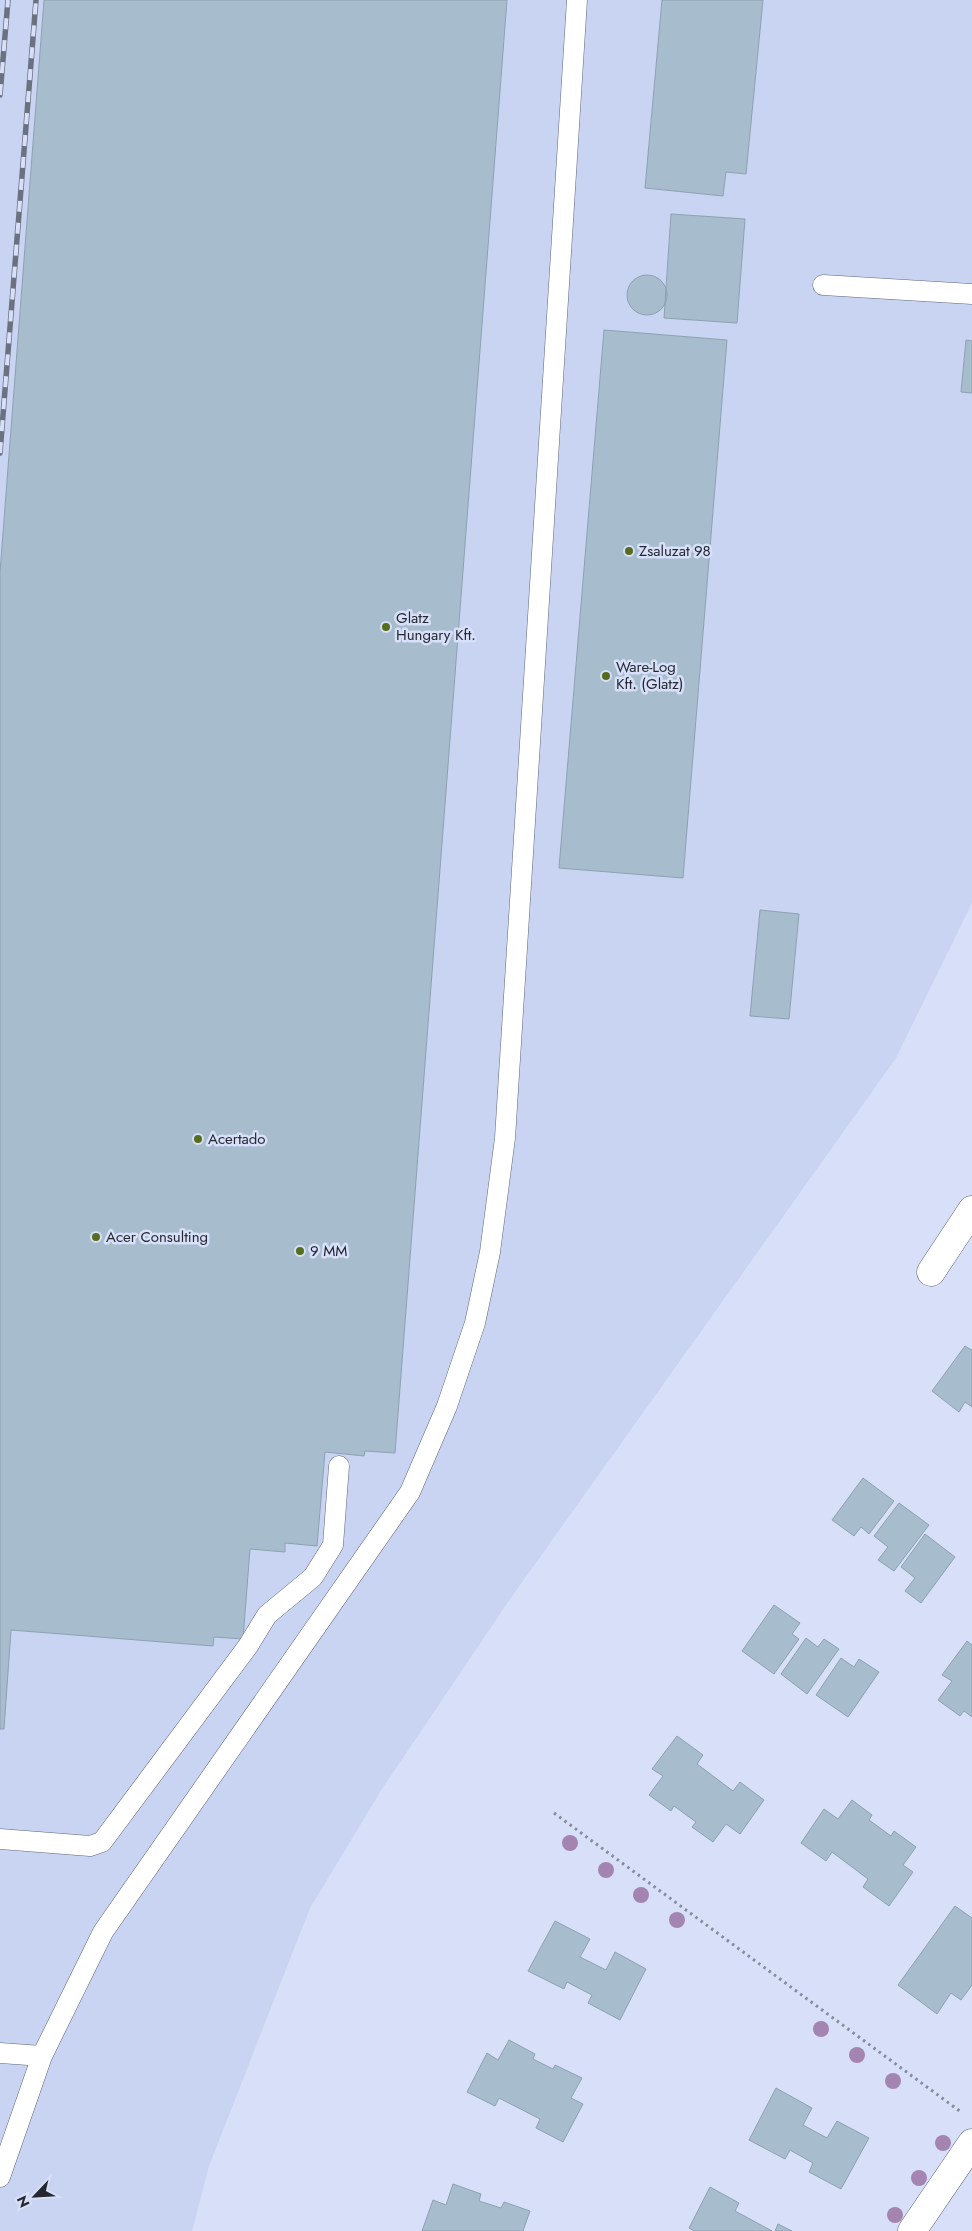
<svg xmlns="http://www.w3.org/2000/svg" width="972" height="2231" font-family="Jost,sans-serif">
	<rect width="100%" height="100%" fill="#d7e0f8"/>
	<path fill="#c8d4f1" d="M0,0h972v903l-76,155 -388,544 -126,187 -72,119 -101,258 -17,65h-192z"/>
	<path fill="#a7bdce" stroke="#8ca1b2" d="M44,0h463l-112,1453 -30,-2 -1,5 -39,-4 -8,94 -32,-3v9l-35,-3 -7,90 -29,-2 -1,9 -202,-16 -7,99h-4v-1157z
		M662,0h101l-17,174 -20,-2 -3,24 -78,-8z
		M671,214l74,5 -8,104 -73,-5z
		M627 295a20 20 0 1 1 40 0a20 20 0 1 1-40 0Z
		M604,330l123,10 -44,538 -124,-10z
		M966,340l6,1v52l-11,-1z
		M760,910l39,4 -10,105 -39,-3z
		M965,1346l7,4v57l-7,-5 -6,10 -27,-21z
		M863,1478l31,23 -25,33 -8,-7 -7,9 -22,-16z
		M899,1503l30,22 -35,46 -16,-11 10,-13 -14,-11z
		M925,1534l30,23 -34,46 -16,-12 10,-13 -14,-11z
		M774,1605l26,18 -8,11 7,5 -25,35 -32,-23z
		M806,1638l12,9 6,-8 15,10 -32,45 -26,-20z
		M967,1641l5,4v72l-8,-6 -4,5 -22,-16 14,-19 -10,-6z
		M841,1658l13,9 5,-8 20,13 -31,45 -32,-22z
		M677,1736l26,19 -6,9 36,27 7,-9 24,18 -24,34 -14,-10 -13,18 -21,-15 4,-5 -22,-16 -3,5 -22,-16 14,-19 -11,-7z
		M852,1800l20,15 -3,5 22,16 3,-5 22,16 -13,18 10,7 -24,34 -26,-19 5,-8 -36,-27 -6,9 -25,-18 23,-34 14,10z
		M955,1906l17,12v67l-11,15 -10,-7 -14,21 -39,-29z
		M555,1921l35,18 -10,18 26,13 9,-18 31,17 -26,51 -32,-17 4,-8 -25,-13 -3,7 -36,-18z
		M509,2040l26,14 -2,5 20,10 2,-4 27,13 -11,20 12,6 -20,38 -27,-14 4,-9 -41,-21 -4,8 -28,-14 20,-39 11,7z
		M776,2088l36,20 -9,17 24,13 10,-17 32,17 -28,51 -32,-17 4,-9 -23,-13 -5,9 -36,-19z
		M453,2184l28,10 -2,7 22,7 3,-6 26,9 -7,20h-101l11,-31 13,5z
		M710,2187l29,16 -4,8 37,20h-78l-5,-3z
		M778,2224l14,7h-17z"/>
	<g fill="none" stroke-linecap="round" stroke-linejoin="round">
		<defs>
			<path id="service" d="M823,285l149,9
				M0,1839l90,7 12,-4 146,-196 19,-31 46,-38 20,-32 6,-79
				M0,2053l42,3
				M0,2177l42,-121 61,-124 307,-440 37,-86 28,-83 15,-71 15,-114 72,-1138"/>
			<path id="minor" d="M931,1272l41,-62
				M912,2231l60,-88"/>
		</defs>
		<use href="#service" stroke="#5e667a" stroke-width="21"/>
		<use href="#minor" stroke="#5e667a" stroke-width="29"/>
		<path stroke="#868c9d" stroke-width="3" stroke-dasharray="2.5 4" stroke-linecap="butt" d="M554,1813l407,299"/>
		<use href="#service" stroke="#fff" stroke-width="20"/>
		<use href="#minor" stroke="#fff" stroke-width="28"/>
		<defs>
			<path id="rail" d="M0,95l8,-95
				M0,453l36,-453"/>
		</defs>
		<use href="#rail" stroke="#6c7180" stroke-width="5.5"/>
		<use href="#rail" stroke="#d7e0f8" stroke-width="4" stroke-dasharray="11" stroke-linecap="butt"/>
	</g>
	<g fill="#a485b2">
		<circle cx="570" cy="1843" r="8"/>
		<circle cx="606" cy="1870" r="8"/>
		<circle cx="641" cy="1895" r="8"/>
		<circle cx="677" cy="1920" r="8"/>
		<circle cx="821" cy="2029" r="8"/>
		<circle cx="857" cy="2055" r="8"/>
		<circle cx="893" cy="2081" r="8"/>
		<circle cx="943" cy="2143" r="8"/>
		<circle cx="919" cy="2178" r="8"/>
		<circle cx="895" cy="2215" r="8"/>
	</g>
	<g fill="#566d1d" stroke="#d7e0f8" stroke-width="2">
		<circle cx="629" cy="551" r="5"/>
		<circle cx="386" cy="627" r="5"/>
		<circle cx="606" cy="676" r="5"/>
		<circle cx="198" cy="1139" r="5"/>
		<circle cx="96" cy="1237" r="5"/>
		<circle cx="300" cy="1251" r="5"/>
	</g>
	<g text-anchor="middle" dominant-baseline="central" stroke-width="5" stroke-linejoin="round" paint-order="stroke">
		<g font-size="15" fill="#252831" stroke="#d7e0f8" text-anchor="start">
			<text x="639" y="551">Zsaluzat 98</text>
			<text x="396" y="618">Glatz<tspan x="396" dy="17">Hungary Kft.</tspan></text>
			<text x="616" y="667">Ware-Log<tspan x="616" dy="17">Kft. (Glatz)</tspan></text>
			<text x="208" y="1139">Acertado</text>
			<text x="106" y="1237">Acer Consulting</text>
			<text x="310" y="1251">9 MM</text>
		</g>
	</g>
	<g transform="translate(35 2196) rotate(245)" stroke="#d7e0f8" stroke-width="4" paint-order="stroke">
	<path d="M0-4L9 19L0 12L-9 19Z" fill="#252831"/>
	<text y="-8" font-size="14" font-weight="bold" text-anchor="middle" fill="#252831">N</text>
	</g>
</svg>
